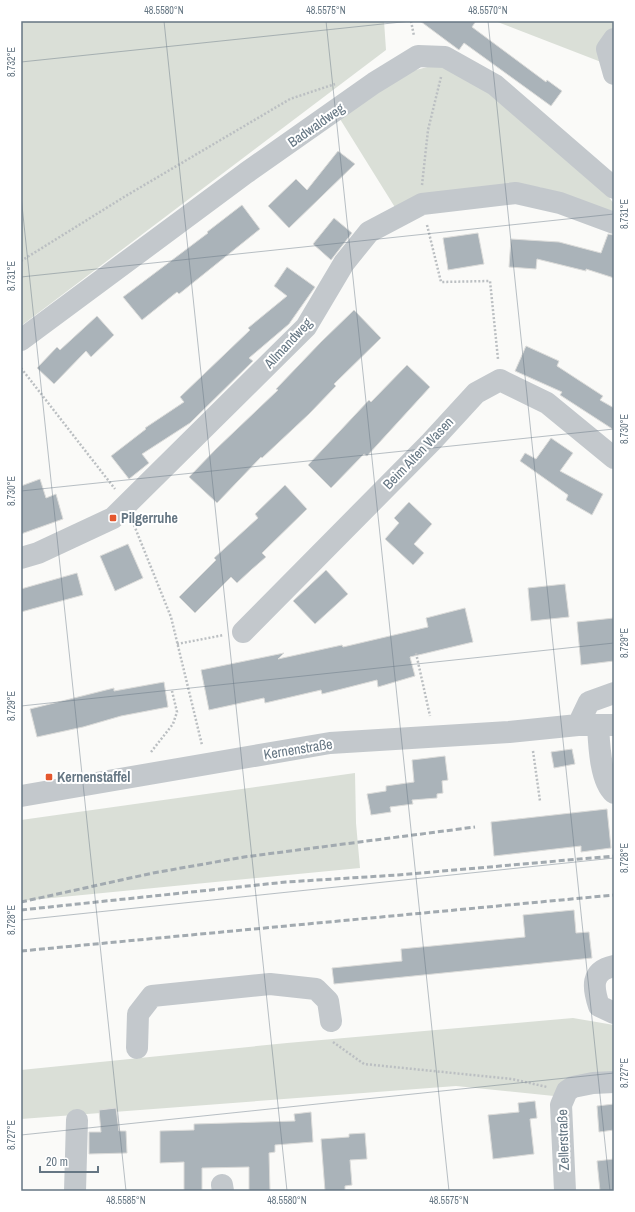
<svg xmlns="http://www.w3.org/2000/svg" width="635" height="1212" font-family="'Archivo Narrow',sans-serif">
	<rect width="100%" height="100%" fill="#fafaf8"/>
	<path fill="#dadfd7" d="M21,21h363l2,29 -365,276z
		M495,21h119v46z
		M435,65l30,7 138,117 11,15v10l-75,-27 -143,22 -56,-90 68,-47z
		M355,773l1,50 4,45 -339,33v-81z
		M573,1018l41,7v51l-60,20 -98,-10 -435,33v-49l266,-27z"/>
	<path fill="#aab3b9" stroke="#dcdcda" d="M420,21h56l-4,6 74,55 1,-2 15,11 -11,15 -87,-63 -5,7z
		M338,151l17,13 -66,64 -21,-22 28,-27 11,11z
		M242,205l18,24 -81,65 -2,-2 -35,28 -19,-23 85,-64 -1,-1z
		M334,218l18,15 -21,27 -18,-16z
		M478,233l6,31 -36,6 -5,-32z
		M608,234l6,1v43l-28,-9v2l-49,-12 -1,10 -27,-2 2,-28 48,3 42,11z
		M287,267l28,20 -26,37 -40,34 4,3 -63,62 -48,31 7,9 -20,16 -18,-23 35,-27 -1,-1 39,-26 -4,-5 70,-67 -2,-2 39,-32 -13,-10z
		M354,310l27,28 -47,46 2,2 -27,28 -47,44 -1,-1 -44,46 -28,-26 27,-28 62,-59 -2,-1 45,-47z
		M97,316l17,19 -23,22 -5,-6 -32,33 -17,-16 20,-21 3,3z
		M526,346l33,15 -2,5 46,30 -3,4 14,8v22l-54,-35 2,-3 -47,-21z
		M407,365l23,22 -63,69 -3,-2 -33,34 -23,-23 61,-65 2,2z
		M551,438l22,15 -13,18 43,23 -11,21 -26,-15 2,-5 -48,-34 5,-8 11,6z
		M40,479l6,19 10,-4 7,25 -42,15v-48z
		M285,485l22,24 -45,44 4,4 -15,13 -14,13 -6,-6 -36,36 -16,-16 37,-37 -2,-2 44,-40 -3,-4z
		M409,502l23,22 -18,20 10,9 -11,12 -28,-26 14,-16 -5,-5z
		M128,544l15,34 -28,13 -15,-35z
		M326,570l22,24 -33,30 -22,-23z
		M77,573l6,22 -62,17v-23z
		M565,584l4,33 -38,4 -3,-33z
		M465,608l8,34 -63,15 5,19 -37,11 -1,-7 -55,14 -1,-4 -56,13 -1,-5 -55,12 -8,-40 83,-17 -6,6 64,-14 1,2 85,-20 -2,-9z
		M614,618v43l-33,4 -4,-43z
		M164,682l4,25 -47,9 -38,11 -46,10 -7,-28 84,-21v3z
		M572,749l3,15 -21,4 -3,-16z
		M445,756l3,24 -6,1 1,12 -6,1v4l-25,2 1,4 -23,3 1,5 -20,3 -4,-21 19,-3v-5l28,-4 -2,-22z
		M607,809l4,39 -30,4v-6l-87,10 -3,-34z
		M574,910l2,23 13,-1 3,26 -258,26 -2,-16 70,-7 -1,-12 124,-12 -2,-22z
		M535,1101l2,17 -7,1 4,35 -41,5 -5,-44 31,-3 -1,-9z
		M614,1104v26l-15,2 -2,-26z
		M116,1108l3,23h7l1,22 -38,1v-22h12l-2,-22z
		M311,1112l2,30 -38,3v7l-6,1 1,38h-21v-24l-47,1v23h-18v-29l-24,1v-32l34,-1v-6l101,-3 -1,-7z
		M365,1133l2,26 -17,1 2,25 -7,1v5h-20l-4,-52 28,-2v-3z
		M614,1159v32h-14l-3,-30z"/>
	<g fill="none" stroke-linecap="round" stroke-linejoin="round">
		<path stroke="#bbbfc2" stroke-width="2.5" stroke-dasharray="2 2" stroke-linecap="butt" d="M411,21l3,15
			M422,185l6,-55 13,-53
			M427,225l14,57 49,-1 8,78
			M21,261l103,-64 166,-98 45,-15
			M21,368l94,121
			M134,525l37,92 31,128
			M177,644l47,-9
			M416,653l14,63
			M533,751l7,50
			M151,752l22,-28 4,-12 -5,-21
			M333,1042l31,22 148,15 35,8"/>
		<path stroke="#c3c8cc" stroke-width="22" d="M614,39l-7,10 7,25
			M21,340l225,-167 128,-90 44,-27 27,1 50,28 119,103
			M21,558l17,-5 75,-35 193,-191 38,-64 25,-31 53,-28 94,-11 44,10 54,20
			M243,632l188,-190 45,-49 24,-13 47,23 67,55
			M578,725l11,-23 25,-9
			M598,725c1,18 2,56 16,68
			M21,796l309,-53 179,-11 69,-7h36
			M614,966c-24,5 -21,22 -15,40l15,7
			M137,1048l1,-34 14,-18 118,-12 46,5 12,12 3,20
			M222,1185l1,6
			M75,1191l2,-71
			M565,1191l-4,-86 6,-14 6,-4 20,-4 21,-1"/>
		<path stroke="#a2aab0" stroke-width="3" stroke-dasharray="6 3" stroke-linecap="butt" d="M21,902l132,-29 91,-16 231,-30
			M21,910l265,-28 112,-7 216,-19
			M21,951l593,-56"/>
	</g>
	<path fill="none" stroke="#657683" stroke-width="1" stroke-opacity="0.45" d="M164,21l123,1170M326,21l123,1170M488,21l122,1170M21,62l390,-41M21,196l105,995M21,277l593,-63M21,491l593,-62M21,706l593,-63M21,920l593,-62M21,1135l593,-62"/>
	<g fill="#e4572e" stroke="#fff" stroke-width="1.5">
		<rect x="109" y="514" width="8" height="8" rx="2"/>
		<rect x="45" y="773" width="8" height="8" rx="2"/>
	</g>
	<g text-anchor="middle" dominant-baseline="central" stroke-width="4" stroke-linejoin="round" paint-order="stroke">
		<g font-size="14" fill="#657683" stroke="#fff">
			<text transform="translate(316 125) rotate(-35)">Badwaldweg</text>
			<text transform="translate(288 343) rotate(-47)">Allmandweg</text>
			<text transform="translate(418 453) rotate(-46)">Beim Alten Wasen</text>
			<text transform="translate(298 749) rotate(-9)">Kernenstraße</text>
			<text transform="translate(563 1140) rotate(-92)">Zellerstraße</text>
		</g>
		<g font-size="14" font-weight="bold" fill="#657683" stroke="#fff" text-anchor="start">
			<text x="121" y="518">Pilgerruhe</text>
			<text x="57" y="777">Kernenstaffel</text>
		</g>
	</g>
	<rect width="635" height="1212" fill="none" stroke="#ffffff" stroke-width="44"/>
	<path d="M40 1166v6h58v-6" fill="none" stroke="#657683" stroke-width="2"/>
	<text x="46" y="1166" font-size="12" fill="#657683" stroke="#ffffff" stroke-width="3" paint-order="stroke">20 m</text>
	<rect x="22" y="22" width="591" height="1168" fill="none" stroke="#657683" stroke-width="1.5"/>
	<g font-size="10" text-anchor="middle" fill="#657683">
		<text x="164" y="14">48.5580°N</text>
		<text x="326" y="14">48.5575°N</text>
		<text x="488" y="14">48.5570°N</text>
		<text transform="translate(11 62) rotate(-90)" y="4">8.732°E</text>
		<text transform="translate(624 214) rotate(-90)" y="4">8.731°E</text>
		<text transform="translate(11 276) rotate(-90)" y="4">8.731°E</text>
		<text transform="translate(624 429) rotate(-90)" y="4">8.730°E</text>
		<text transform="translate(11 491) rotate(-90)" y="4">8.730°E</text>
		<text transform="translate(624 643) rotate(-90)" y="4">8.729°E</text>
		<text transform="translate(11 706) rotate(-90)" y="4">8.729°E</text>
		<text transform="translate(624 858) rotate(-90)" y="4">8.728°E</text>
		<text transform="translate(11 920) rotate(-90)" y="4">8.728°E</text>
		<text transform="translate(624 1073) rotate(-90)" y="4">8.727°E</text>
		<text transform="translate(11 1135) rotate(-90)" y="4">8.727°E</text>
		<text x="126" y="1204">48.5585°N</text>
		<text x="287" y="1204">48.5580°N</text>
		<text x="449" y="1204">48.5575°N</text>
	</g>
</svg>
